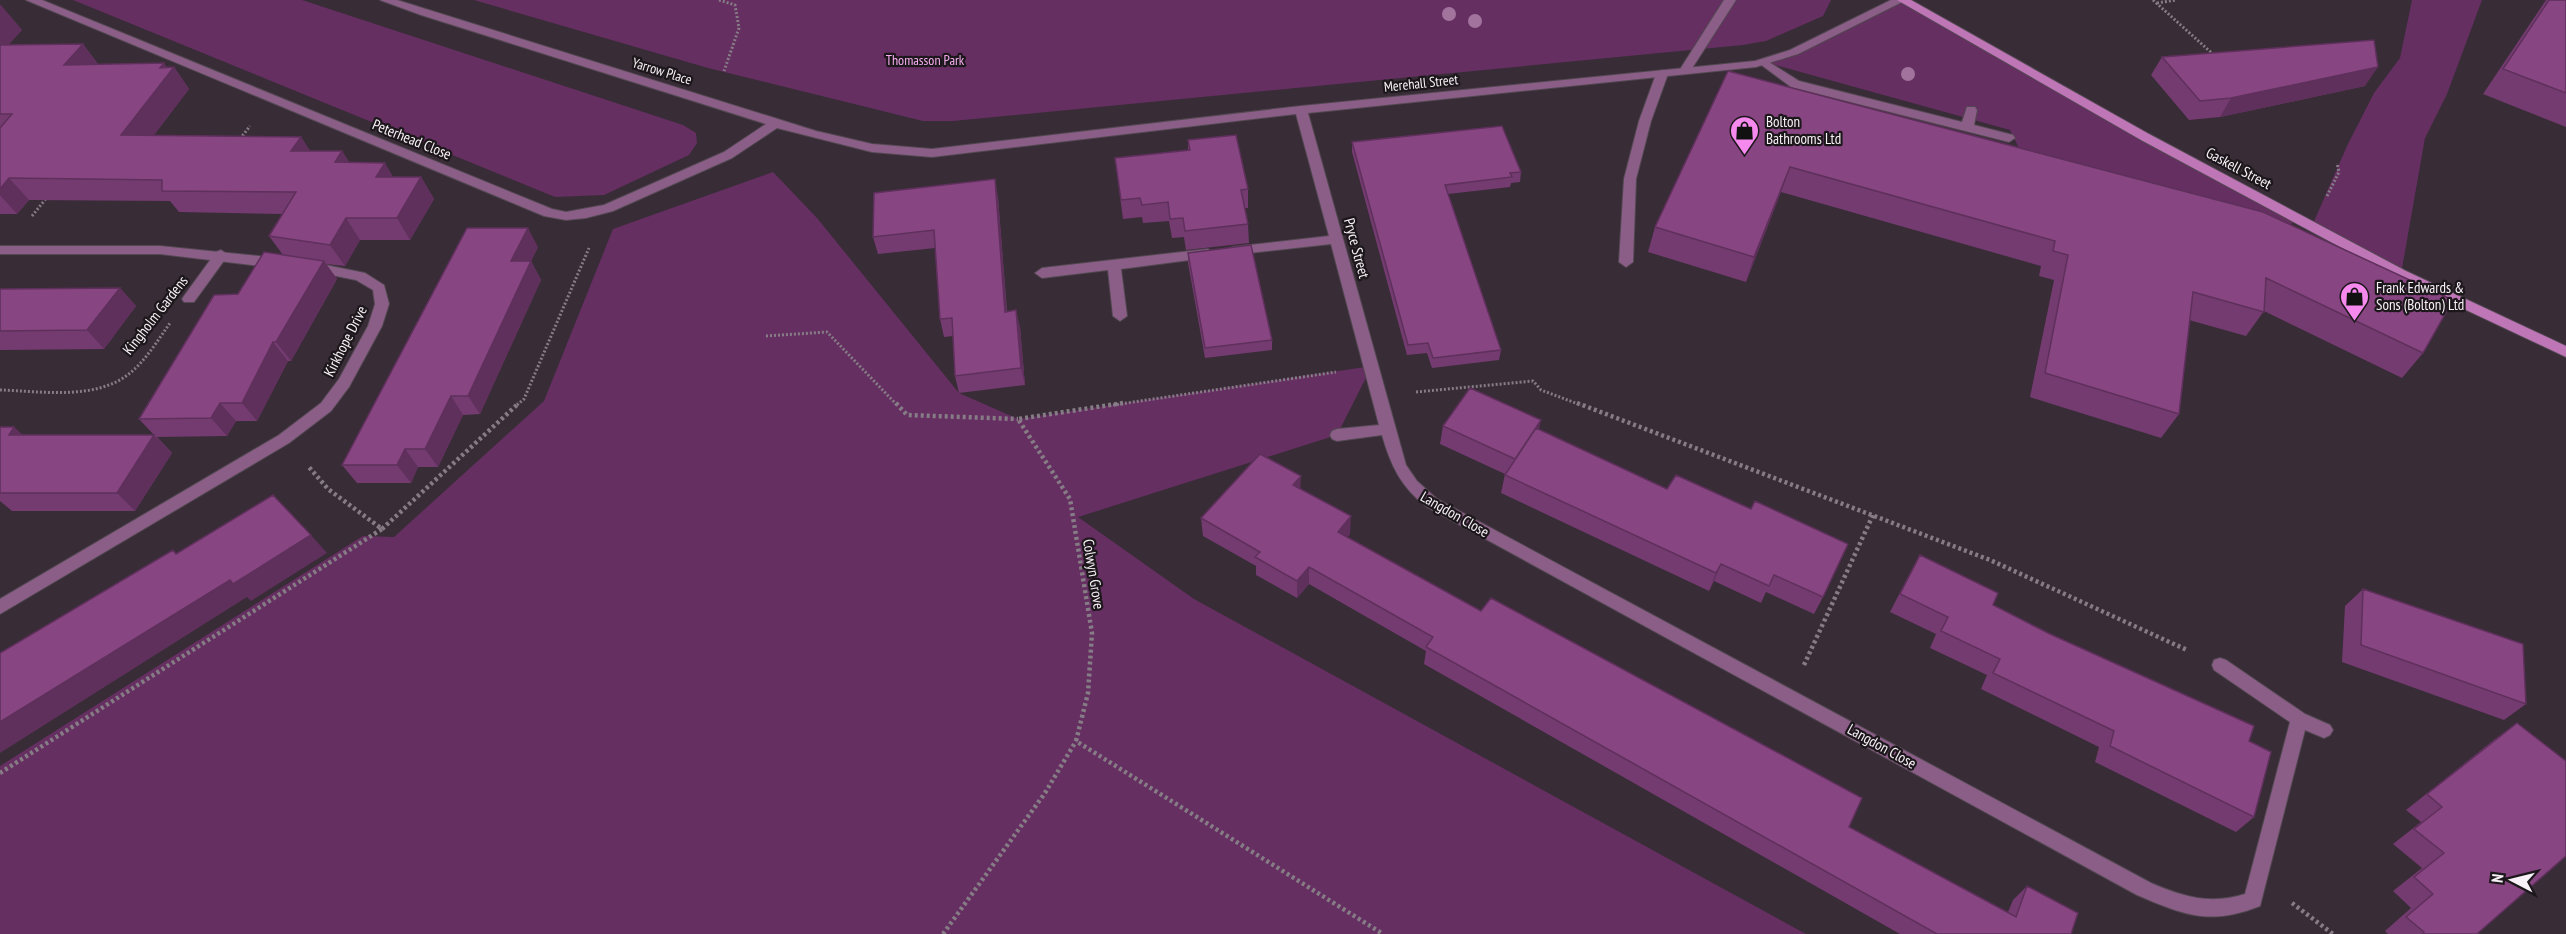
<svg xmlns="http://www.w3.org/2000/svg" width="2566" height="934" font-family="'PT Sans Narrow',sans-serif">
	<rect width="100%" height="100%" fill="#382c37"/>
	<path fill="#652f61" d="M73,0h229l381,125 13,8 1,10 -8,12 -85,40 -49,2z
		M474,0h1357l-8,16 -57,25 -23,4 -790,76h-30l-215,-53z
		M1900,0l396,218 -16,21 -250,-69 -20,-40 -246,-68z
		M2412,0h70l-35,94 -22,44 -24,136 -89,-48 35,-80 27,-53 26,-35z
		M773,172l44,46 142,175 59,26 354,-53 -35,69 -259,82 116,82 612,335h-1806v-168l363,-230 31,1 150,-136 69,-172z"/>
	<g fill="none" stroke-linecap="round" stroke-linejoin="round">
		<defs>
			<path id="lane" d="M1724,0h12l-47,73h-8l-2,-2z
				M1764,59l35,22 163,41 5,-15h8l2,3 -3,15 39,10 2,3 -6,4 -218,-55 -31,-23 -2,-2z
				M1662,70l6,4 -17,47 -15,58 -3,83 -7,5 -7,-5 5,-83 15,-58 17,-47z
				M221,250l7,5 -2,3 -32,44h-10l-2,-3 2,-3 32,-44z"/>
			<path id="street" d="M26,0h16l510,209 14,3 38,-7 120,-53 42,-28 -345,-109 -41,-15h17l419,131 56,13 60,5 369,-43 454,-45 35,-11 101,-50h15l-108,54 -42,13 -448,46 98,352 11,16 20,18 714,384c32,14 60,22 94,11l45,-172 -76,-52 -2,-5 2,-5 6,-2 6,2 79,54 25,11 3,5 -3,5 -6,3 -19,-8 -45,176c-50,20 -76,9 -123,-11l-710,-388c-26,-20 -36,-41 -45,-72l-45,6 -5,-2 -2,-4 2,-4 5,-2 42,-4 -48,-181 -99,11 -7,-4 7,-4 97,-11 -33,-122 -364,43 -60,-5 -95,-24 -45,30 -119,53 -27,7 -20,2 -22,-4z
				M0,246h160l118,12 7,5 -7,5 -118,-14h-160z
				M1208,249l7,5 -2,3 -92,12 6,47 -7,5 -7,-5 -5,-46 -66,8 -7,-5 7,-5z
				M311,262l54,11 19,12 5,19 -7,22 -33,61 -18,24 -42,32 -289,171v-15l279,-164 42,-32 18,-24 29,-53 7,-22 -2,-14 -17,-10 -50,-10 -2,-3 2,-3z"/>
			<path id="secondary" d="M1897,0h14l238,134 257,137 160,75v11l-170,-80 -255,-137z"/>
		</defs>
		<use href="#lane" stroke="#534852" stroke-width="2"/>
		<use href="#street" stroke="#534852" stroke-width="2"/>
		<use href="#secondary" stroke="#534852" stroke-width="2"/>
		<path stroke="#867c85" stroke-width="3" stroke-dasharray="2 2" stroke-linecap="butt" d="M719,0l16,5 4,23 -15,43
			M2153,0l62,56
			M2157,3l19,-3
			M240,139l10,-13
			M2327,196l12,-24 -2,-9
			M32,216l16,-20
			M766,336l61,-4 70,73
			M0,390c40,1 96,11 130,-17 16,-13 28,-33 40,-50
			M1416,392l117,-11 8,9 40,15
			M517,405l7,-6 65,-151
			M1113,405l223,-33"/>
		<path stroke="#867c85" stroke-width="4.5" stroke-dasharray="3 3" stroke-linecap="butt" d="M896,403l11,12 111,4
			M1123,403l-105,16 52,80 22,134 -4,60 -12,48 307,193
			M1577,403l413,157 197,90
			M382,529l137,-126
			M1804,665l69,-150
			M0,773l382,-244 -54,-40 -20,-23
			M2292,903l41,31
			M943,934l102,-141 31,-52"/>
		<use href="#lane" fill="#8b5e87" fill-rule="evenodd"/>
		<use href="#street" fill="#8b5e87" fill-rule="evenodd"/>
		<use href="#secondary" fill="#be76b7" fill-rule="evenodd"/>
	</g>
	<g fill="#a2749d">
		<circle cx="1449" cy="14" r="7"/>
		<circle cx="1475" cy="21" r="7"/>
		<circle cx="1908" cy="74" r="7"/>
	</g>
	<path fill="#743b70" d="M2546,0h20v127l-83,-33z
		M0,5l22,25 -14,15 75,-1 15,20 76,3 15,22 -35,46 147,2 9,14h32l7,11 44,15h28l13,22 -24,41h-50l-15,26 -19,-2 11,15 -46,82h-3l-31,60h-21l-9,15 -70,1 15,16 -37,58h-123l-12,-10v-74l23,8h131l-15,-16 99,-125 45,-39 -14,-19 14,-22 -104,-2 -9,-11 -141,-1 -12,14h-17z
		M2162,57l203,29 -145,31 -31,3 -38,-45z
		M1728,71l535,141 160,141 -21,25 -138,-67 -18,25 -57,-16 -10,94 -18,24 -131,-41 24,-117 -15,-4 2,-10 -260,-74 -35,90 -98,-30 7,-25z
		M1188,140l60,49v19h-3l3,16 1,19 -63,7 -2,-13 -12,1 -3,-17 -26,2 -1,-6 -19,2 -8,-61 73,-8z
		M1352,142l169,30 -1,10 -9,1 -1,4 -62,7 53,156 -2,10 -67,8 -5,-15 -20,2 -55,-203z
		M998,197l9,114 13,16 5,58 -66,8 -4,-17 -2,-40 -9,1 -4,-18 -5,-71 -57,6 -5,-17z
		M538,247l-7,14 10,19 -61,134 -17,1 -25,52h-20l-7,16h-54l-15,-18z
		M1188,253l84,87v10l-67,8 -17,-95z
		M120,288l16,18 -32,43 -104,1v-61z
		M1443,426l96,4 284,167 -9,17 -48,-22 -5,11 -47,-22 -5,10 -208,-98 4,-19 -65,-30z
		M1300,489l50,45 -3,3 502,290 159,85 5,-12 14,-14 44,48h-171l-476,-270 2,-13 -117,-67 -12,14 -41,-23v-9l-53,-30 -2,-18z
		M1920,555l73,50 256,136 5,76 -18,15 -141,-70 4,-15 -118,-58 6,-14 -57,-27 6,-14 -46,-22 20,-39z
		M2363,589l163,115 -22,16 -162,-58 3,-56z
		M2517,723l-39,210 1,1h-91l-3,-3 26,-23 -18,-17 29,-23 -29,-24 28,-22 -15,-12 89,-71z"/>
	<path fill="#5e305b" d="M1,5l21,25 -22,24v-48z
		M83,44l16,22 -35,-1z
		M164,63l6,9 4,-5 15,22 -51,67 -17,-21z
		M2378,67l-13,19 -145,31 11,-19z
		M301,137l14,22 -24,-8z
		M342,151l14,22 -21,-11z
		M385,163l13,22 -22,-8z
		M1790,167l-9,25 -35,90 8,-25z
		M421,177l13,22 -24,41 -13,-22z
		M9,178l20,22 -12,14 -17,-19v-6z
		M995,179l3,18 10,132 -3,-17z
		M346,218l14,22 -15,26 -15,-21z
		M528,228l10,19 -7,14 10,19 -61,134 -12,-18 43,-135z
		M324,261l13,18 -46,82 -15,-19z
		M120,288l16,18 -32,43 -17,-19z
		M1016,310l4,17 5,58 -4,-17z
		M273,342l15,19 -31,60 -15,-18z
		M451,396l12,19 -25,52 -13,-18z
		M220,403l16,18 -9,15 -16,-18z
		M1541,420l-4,18 -22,21z
		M14,427l20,18 -25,-10z
		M154,435l18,18 -37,58 -18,-18z
		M405,449l13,18 -7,16 -14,-18z
		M1301,476l-1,18 -7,-9z
		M1351,516l-1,18 -13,15 1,-17z
		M311,535l16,18 -76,48 -4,-4 -247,156v-31l230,-142z
		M1721,564l-7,17 -5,10 7,-18z
		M1309,567v17l-12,14v-17z"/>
	<path fill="#874582" stroke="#5e305b" stroke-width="1.5" d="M2549,0h17v93l-63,-24z
		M2374,40l4,27 -147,31 -31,3 -38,-44z
		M83,44l-19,21 100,-2 -4,5 14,-1 -53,68 180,2 -10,14h51l-7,11 50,1 -9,14h45l-24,41h-51l-16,27 -61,-9 27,-44 -134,-1v-11l-153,-2 -9,11v-61l12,-14h-12v-69z
		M1728,71l535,141 190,88 -30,53 -157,-75 -2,34 -71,-20 -14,122 -134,-41 23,-118 -15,-4 2,-10 -265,-74 -36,90 -99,-30z
		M1502,126l19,46 -11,1 2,4 -67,8 56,165 -68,8 -5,-15 -20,2 -56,-203z
		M1236,135l12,54 -7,1 7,34 -63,7 -2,-13 -13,1 -2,-17 -26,3 -2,-7 -19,2 -6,-42 75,-8 -2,-10z
		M995,179l10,133 11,-2 5,58 -66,8 -3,-58 -12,1 -6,-89 -61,7 1,-44z
		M467,228h61l-17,33h20l-63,135h-17l-26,53h-20l-8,16h-55z
		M1251,245l21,95 -67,8 -17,-95z
		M264,252l60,9 -48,81h-3l-31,61h-22l-9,15 -72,1 75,-124 24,-1z
		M120,288l-33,42 -87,1v-42z
		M1470,388l71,32 -26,39 -72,-33z
		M0,427h14l-5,8h145l-37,58h-117z
		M1536,428l131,61 9,-14 75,34 4,-8 93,43 -25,53 -49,-22 -5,11 -48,-22 -5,9 -211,-98z
		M1260,454l41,22 -8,9 58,31 -13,16 143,79 10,-13 371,200 -13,29 167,90 11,-31 51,27 -7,21h-134l-511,-287 7,-10 -124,-70 -12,14 -42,-24 5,-5 -59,-34z
		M273,495l38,40 -78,49 -3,-4 -230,142v-69l173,-103 3,4z
		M1920,555l78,38 -5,12 57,29 204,92 -5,15 22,11 -17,65 -144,-71 4,-15 -121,-58 7,-14 -59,-28 7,-14 -48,-23z
		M2363,589l160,55 3,60 -165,-59z
		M2517,723l49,38v95l-88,77 1,1h-57l2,-2 -18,-15 27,-23 -19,-17 30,-24 -30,-24 28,-22 -15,-13z"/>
	<defs>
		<symbol id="shop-pin" viewBox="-11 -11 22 30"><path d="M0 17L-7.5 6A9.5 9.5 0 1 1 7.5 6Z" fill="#f689ed" stroke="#1c171b"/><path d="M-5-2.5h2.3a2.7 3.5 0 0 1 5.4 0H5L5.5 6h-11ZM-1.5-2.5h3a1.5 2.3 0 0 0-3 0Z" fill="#111"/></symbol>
	</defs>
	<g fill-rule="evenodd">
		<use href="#shop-pin" x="1728" y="114" width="33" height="45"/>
		<use href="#shop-pin" x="2338" y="280" width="33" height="45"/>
	</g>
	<g text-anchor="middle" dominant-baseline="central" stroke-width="4.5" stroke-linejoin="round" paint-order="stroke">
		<g font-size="14" fill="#f8aef1" stroke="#1c171b">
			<text x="925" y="60">Thomasson Park</text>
		</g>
		<g font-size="14" fill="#f9f1f8" stroke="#1c171b">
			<text transform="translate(662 71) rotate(17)">Yarrow Place</text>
			<text transform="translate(1421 83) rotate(-6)">Merehall Street</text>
		</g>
		<g font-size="15" fill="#f9f1f8" stroke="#1c171b" text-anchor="start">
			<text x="1766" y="121">Bolton<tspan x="1766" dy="17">Bathrooms Ltd</tspan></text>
			<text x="2376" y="287">Frank Edwards &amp;<tspan x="2376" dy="17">Sons (Bolton) Ltd</tspan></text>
		</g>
		<g font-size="15" fill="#f9f1f8" stroke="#1c171b">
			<text transform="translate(412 139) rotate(22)">Peterhead Close</text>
			<text transform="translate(2239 168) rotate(28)">Gaskell Street</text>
			<text transform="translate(1357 248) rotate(75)">Pryce Street</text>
			<text transform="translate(155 315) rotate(-52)">Kingholm Gardens</text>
			<text transform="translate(345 341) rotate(-63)">Kirkhope Drive</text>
			<text transform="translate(1455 514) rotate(30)">Langdon Close</text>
			<text transform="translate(1094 574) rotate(81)">Colwyn Grove</text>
			<text transform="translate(1882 746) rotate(29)">Langdon Close</text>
		</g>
	</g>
	<g transform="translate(2512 880) rotate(277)" stroke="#1c171b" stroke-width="4.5" paint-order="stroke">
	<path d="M0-4.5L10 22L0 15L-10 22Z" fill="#f9f1f8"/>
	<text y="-9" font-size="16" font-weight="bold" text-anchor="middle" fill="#f9f1f8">N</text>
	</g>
</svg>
